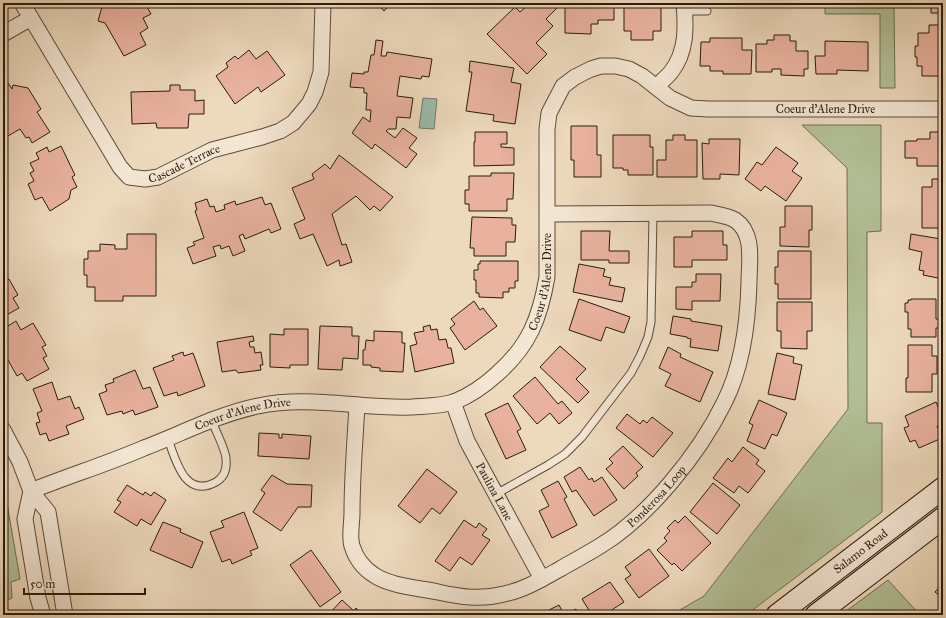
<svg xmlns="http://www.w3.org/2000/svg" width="946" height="618" font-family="'IM FELL Great Primer',serif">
	<rect width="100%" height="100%" fill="#edd9bc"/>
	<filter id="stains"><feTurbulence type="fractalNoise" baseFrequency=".005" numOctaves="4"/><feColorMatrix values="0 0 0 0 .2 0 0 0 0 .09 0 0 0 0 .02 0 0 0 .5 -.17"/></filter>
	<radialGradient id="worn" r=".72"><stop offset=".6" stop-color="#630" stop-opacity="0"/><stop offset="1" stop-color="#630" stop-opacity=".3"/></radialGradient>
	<path fill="#b2c096" stroke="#6e6e52" d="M825,3h67l2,5 1,80h-15v-74h-55z
		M802,125h79v106l-14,1v191h15v89l-136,103h-75l33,-19 144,-187 -1,-241z
		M3,480l17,99 -9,3 1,16 -9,4z
		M888,580l32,35h-79z"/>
	<path fill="#9abaae" stroke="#6d7b6e" d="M423,98l14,1 -3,30 -15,-1z"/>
	<path fill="#e9b29e" stroke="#291c0e" d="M103,3h42l6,11 -8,4 5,10 -8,5 6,12 -22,11 -19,-33 -7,-2z
		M376,3h16l-8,8z
		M530,3h24l4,4 -12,12 7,7 -17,17 11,11 -20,20 -40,-40 28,-27 5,5z
		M569,3h45v17h-16v4h-7v10l-26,-1v-26h4z
		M624,3h37v28h-8v9h-22v-9h-7z
		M721,3h24v3h-24z
		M918,3h25v10h-12v-6h-13z
		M929,25h14v51h-21v-10h-5v-9h-2v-11h3v-13h11z
		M774,35h16v6h6v10h12v18h-4v7l-23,-1v-6h-9v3h-16v-28h11v-4h7z
		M710,38h32v12h10l-1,24h-28v-3h-13v-5h-10l1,-24h9z
		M376,40l7,1 -2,15h5l1,-4 45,7 -3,18 -7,-1 -1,3 -21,-3 -3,20 16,2 -3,20 -13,-1 -1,12h-8l-2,2 9,7 8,-10 14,10 -8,10 8,6 -11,14 -31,-24 -3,5 -20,-16 11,-16 7,5 1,-12h-5l1,-17h-3v-5l-14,-1 2,-14 12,1v-2h4l3,-17h3z
		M825,41l43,1v29l-31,-1v4h-21l-1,-18h10z
		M249,50l7,9 11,-8 18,24 -24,17 -3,-5 -23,17 -19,-28 12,-9 -2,-4 9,-7 3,3z
		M470,61l44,7 -3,14 10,2 -6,40 -22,-3 1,-6 -28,-4 6,-39h-3z
		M8,83l4,6 1,-4 15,3 13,21 -4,3 13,20 -18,11 -3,-6 -3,1 -6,-9 -12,7 -5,-7v-43z
		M170,85h10v5h15v11l9,-1v14h-15l-1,14h-31l-1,-5 -24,1 -1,-32 39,-1z
		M571,126h26v29h4v22h-27v-17h-3z
		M475,132h32v12h-6v3l13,1v17l-40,1v-24h1z
		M930,132h13v34h-26v-8h-12v-17h12v-2h13z
		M613,135h37v12h3v28h-25v-5h-5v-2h-10z
		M673,135h12v5h12v37h-40v-17h9v-20h7z
		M709,139h31l-1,36 -19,-1v5h-17l-1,-36 7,1z
		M61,146l14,29 -3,2 5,10 -6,3 -2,9 -19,12 -8,-14 -7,3 -7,-16 6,-3 -4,-8 4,-2 -4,-8 9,-4 -3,-6 11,-6 2,5z
		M776,147l22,16 -6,8 10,7 -16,23 -21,-15 -4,5 -16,-12 12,-17 5,3z
		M339,155l54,42 -13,14 -6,-5 -4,4 -14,-14 -24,18 10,31 4,-1 6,18 -12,4 -1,-6 -12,6 -14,-32 -13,5 -6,-15 11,-5 -13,-31 22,-9 -2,-5 13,-10 5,5z
		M491,173h23l-1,26h-6v12h-38v-7h-4v-14h4v-14h22z
		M932,179h11v49h-21v-41h10z
		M262,197l3,8 6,-2 10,26 -10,4 -2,-4 -24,10 -2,-5 -4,2 6,15 -12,5 -4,-10 -8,3 -1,-4 -7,2 3,9 -23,8 -6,-16 8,-3 -2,-3 11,-4 -9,-27 2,-1 -2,-7 12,-4 3,8 4,-1 2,6 9,-3 -1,-4 11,-4 1,4z
		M785,206h27v24h-3v17l-29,-1v-19h5z
		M472,217l40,1v7h4l-1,17h-9v14h-32v-8h-4z
		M581,231h29l-1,20h20v12h-20v-3h-28z
		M692,231h31v14h4v15h-35v7h-18v-30h18z
		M127,234h29v62h-33v5h-28v-14h-8v-12h-3v-16h4v-8h12v-7l15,1v4h12z
		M911,234l30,5 2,-2v42l-20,-4 1,-4 -5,-1 3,-18 -13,-3z
		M778,251h33v48h-33v-15h-3v-17h3z
		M480,261h38v20h-3v7h-6v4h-6v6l-24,-1v-4h-3v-13h-2v-10h4v-6h2z
		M579,264l26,5 -2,7 8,2 -2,7 16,3 -3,14 -49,-10z
		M696,274h25l-1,27h-28v9l-16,-1v-22h16v-5h4z
		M9,279l9,16 -5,3 6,10 -16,9v-35z
		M579,299l51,18 -6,16 -18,-6 -5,14 -32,-11z
		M911,299h25v20h4v9h-4v9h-25v-8h-3v-17h-3v-9h3v-3h3z
		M474,301l6,9 3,-2 14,18 -32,24 -15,-22 5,-4 -4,-5z
		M777,302h35v29h-5v18l-26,-1v-17h-4z
		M673,316l18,3v2l31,5 -4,25 -28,-4 1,-8 -4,-1v-1l-17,-3z
		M16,321l5,9 12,-7 13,22 -4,2 5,9 -4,2 6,11 -22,12 -5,-8 -5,3 -14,-25v-22z
		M430,325l1,5 6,-1 2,11 7,-1 2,9h3l3,15 -39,9 -5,-26 7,-2 -3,-11 10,-2 -1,-4z
		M320,326l32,1v9h7l-1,23 -15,-1 -1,12 -24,-1z
		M284,329h24v36h-18v3l-20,-1v-33l14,1z
		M374,331l28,1v11h3l-2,29 -23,-1v-3l-9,-1v-2h-8v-15h2l1,-10 8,1z
		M253,336l1,5 -5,1 1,5h4l1,6 6,-1 2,13h-3l1,5 -23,3 -2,-3 -14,2 -5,-30z
		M908,345h24v11h5v18h-5v18h-26v-14h2z
		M560,346l26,23 -10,10 13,13 -11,11 -38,-36z
		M668,347l13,7 -1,3 33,15 -13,30 -35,-16 6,-12 -12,-6z
		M183,352l1,4 9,-3 12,33 -27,10 -1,-4 -13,4 -11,-28 21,-8 -2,-4z
		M777,353l17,4 -1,6 9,2 -7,35 -27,-6z
		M135,370l8,19 7,-2 8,20 -23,8 -2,-5 -10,4 -1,-3 -15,4 -8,-21 8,-3 -2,-6 9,-3 -1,-3z
		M535,377l23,27 4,-3 10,12 -13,11 -9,-11 -13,11 -24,-28z
		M52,382l6,18 12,-4 5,13 4,-2 5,12 -18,7 3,8 -20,7 -3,-8 -6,2 -4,-12 4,-1 -3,-9 5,-2 -9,-22z
		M759,400l28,13 -10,23 -5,-2 -7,15 -18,-8 6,-16 -4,-2z
		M936,402l7,17v5l-6,2 5,12 -23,10 -4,-8 -5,2 -6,-14 5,-2 -4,-10z
		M508,403l13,26 -4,2 9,19 -20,9 -21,-45z
		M627,414l13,10 3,-4 4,3 5,-6 21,16 -20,24 -37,-29z
		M259,433l20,1v4h3v-4l29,2 -2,23 -51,-3z
		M623,446l20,21 -7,6 2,3 -14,13 -18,-20 7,-6 -4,-4z
		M743,447l16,13 -3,4 9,7 -17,22 -9,-7 -5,7 -21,-15 15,-20 4,4z
		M580,467l9,13 3,-2 2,4 8,-5 15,23 -23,16 -18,-26 -4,2 -8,-15z
		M427,469l30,23 -17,22 -8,-6 -12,15 -22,-17z
		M272,475l15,9 25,1 -1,22h-13l-17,24 -28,-19 12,-19 -4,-3z
		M558,481l9,16 -3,2 13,26 -25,13 -13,-27 10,-5 -8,-16z
		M713,483l27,22 -23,29 -27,-22z
		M127,485l16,10 2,-3 6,4 3,-4 12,8 -15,25 -10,-6 -4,7 -23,-14 7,-10 -4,-2z
		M244,512l14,36 -8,3 2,4 -20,9 -2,-5 -8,3 -12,-30 14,-5 -3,-6z
		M685,516l26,27 -29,28 -8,-8 -2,2 -15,-15 10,-9 -3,-3 6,-7 -3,-3 8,-8 3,3z
		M464,520l12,8 3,-5 8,6 -5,6 8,5 -18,25 -12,-8 -10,14 -15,-10z
		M163,522l18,7 -1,3 23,10 -11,26 -42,-18z
		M649,549l20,27 -30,22 -14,-19 6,-4 -6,-8z
		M311,550l30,42 -21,15 -30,-42z
		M610,582l14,20 -20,13h-12l-10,-16z
		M943,583v16l-8,-7z
		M342,600l12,11 2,-3 7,7h-35z
		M559,605l5,10h-25z
		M576,609l3,6h-14z
		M391,611l21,4h-22z"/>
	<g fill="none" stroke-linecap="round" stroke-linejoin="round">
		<defs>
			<path id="service" d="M685,11h22
				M168,439c8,22 17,60 48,43 9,-5 11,-13 10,-23 0,-9 -11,-29 -14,-38
				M496,494l52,-29 17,-11 17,-17 49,-64 9,-17 8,-19 3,-15 2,-108"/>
			<g id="minor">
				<path id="s1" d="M22,3l98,164 9,10 16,2 13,-2 54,-27 50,-13 18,-6 13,-8 16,-19 6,-12 6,-20 2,-69"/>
				<path d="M3,34l28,-16"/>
				<path d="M656,87c5,-5 11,-10 15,-15 16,-20 15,-45 13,-69"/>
				<path id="s2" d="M453,402l14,39 75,138"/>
				<path id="s3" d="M357,405c-2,36 -5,72 -5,108 0,10 -3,24 0,33 4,13 11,22 22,29 16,11 45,13 64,17 22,5 43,8 66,2 20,-4 38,-15 56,-25 14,-8 27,-15 40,-23 48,-29 99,-92 124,-143 19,-37 24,-80 25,-121 0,-19 6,-49 -14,-62 -7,-4 -16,-5 -24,-7l-163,1"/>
				<path d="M3,430l17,32 11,29 17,21 17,103"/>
				<path id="s4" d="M31,491c37,-15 76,-27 113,-43 37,-14 75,-34 114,-42 51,-11 103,3 154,1 13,-1 29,-1 42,-5 15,-6 31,-17 43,-28 32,-28 43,-56 50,-97v-148l2,-16 14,-27 12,-9 16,-8 10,-3h14l14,3 13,7 28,22 21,10 17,1h235"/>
				<path d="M31,491l-6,28 13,79 5,17"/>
			</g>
			<g id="secondary">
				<path id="s5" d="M777,615l166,-127"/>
				<path d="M816,615l127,-97"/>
			</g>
		</defs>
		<use href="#service" stroke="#5a4b3a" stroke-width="9"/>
		<use href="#minor" stroke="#5a4b3a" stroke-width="17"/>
		<use href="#secondary" stroke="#291c0e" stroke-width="23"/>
		<use href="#service" stroke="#f3e6d3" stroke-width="7"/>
		<use href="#minor" stroke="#f3e6d3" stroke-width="15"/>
		<use href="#secondary" stroke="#f3e6d3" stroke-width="21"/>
	</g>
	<g text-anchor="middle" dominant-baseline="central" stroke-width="3.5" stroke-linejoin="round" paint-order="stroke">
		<g font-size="12" fill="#291c0e" stroke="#f3e6d3">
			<text stroke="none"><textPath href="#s4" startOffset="1077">Coeur d'Alene Drive</textPath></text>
			<text stroke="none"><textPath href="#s1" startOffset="263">Cascade Terrace</textPath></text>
			<text stroke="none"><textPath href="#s4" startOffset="597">Coeur d'Alene Drive</textPath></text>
			<text stroke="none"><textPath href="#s4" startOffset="226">Coeur d'Alene Drive</textPath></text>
			<text stroke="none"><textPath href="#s2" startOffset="99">Paulina Lane</textPath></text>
			<text stroke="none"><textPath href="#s3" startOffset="495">Ponderosa Loop</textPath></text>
			<text stroke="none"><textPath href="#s5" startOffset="105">Salamo Road</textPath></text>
		</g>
	</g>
	<rect width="946" height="618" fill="none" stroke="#edd9bc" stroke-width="16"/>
	<rect x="4" y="4" width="938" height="610" fill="none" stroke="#291c0e" stroke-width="2"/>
	<rect x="8" y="8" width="930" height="602" fill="none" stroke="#291c0e"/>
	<path d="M24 588v6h121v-6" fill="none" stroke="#291c0e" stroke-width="2"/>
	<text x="30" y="588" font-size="12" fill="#291c0e" stroke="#f3e6d3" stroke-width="3" paint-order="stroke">50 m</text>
	<rect width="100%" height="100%" filter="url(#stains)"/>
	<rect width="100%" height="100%" fill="url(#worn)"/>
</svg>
